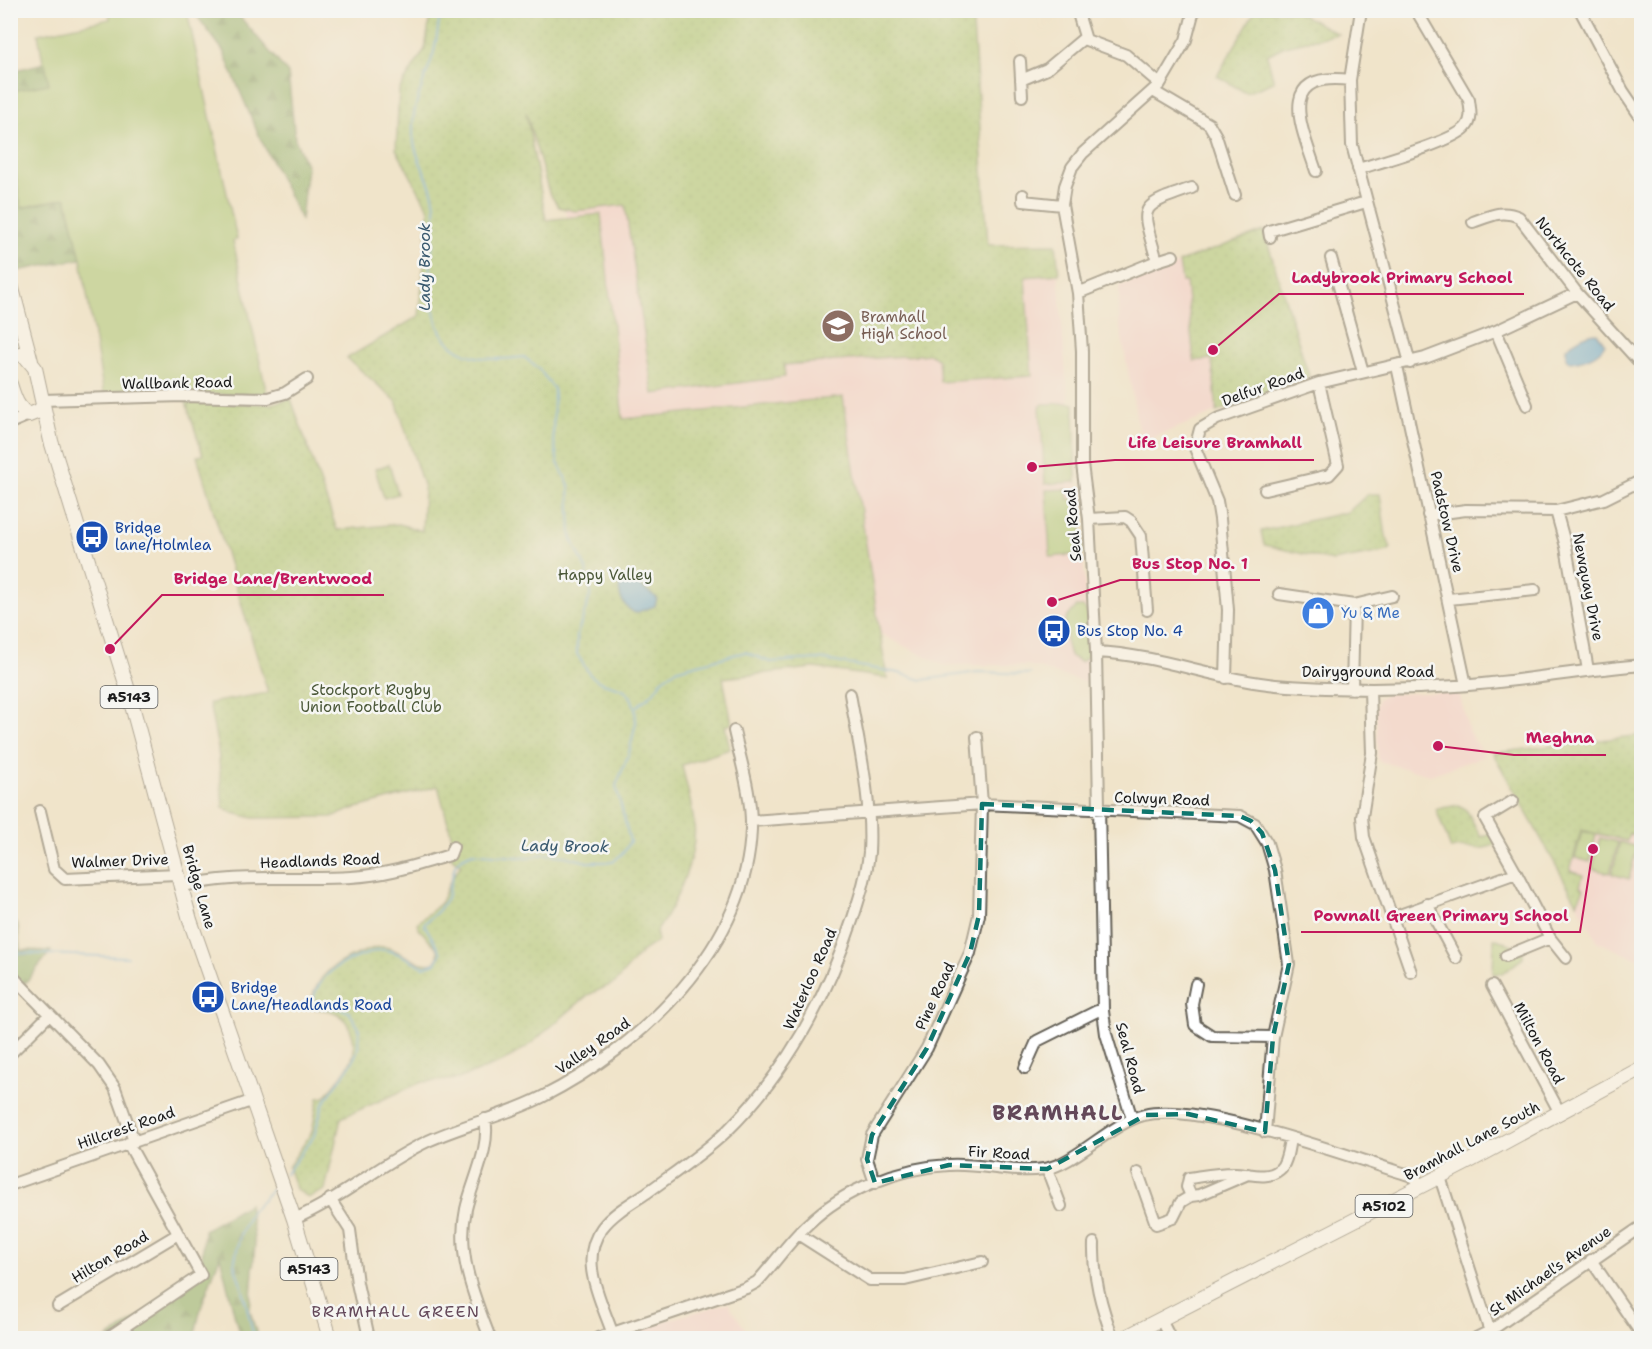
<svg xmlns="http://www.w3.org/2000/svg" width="1652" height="1349" font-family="'Shantell Sans',sans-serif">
	<defs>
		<pattern id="forest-firs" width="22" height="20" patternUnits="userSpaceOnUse" patternTransform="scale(1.5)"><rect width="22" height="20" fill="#81ab62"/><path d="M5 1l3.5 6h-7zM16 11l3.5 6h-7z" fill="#698a50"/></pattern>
		<pattern id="park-dots" width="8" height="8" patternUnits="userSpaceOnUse" patternTransform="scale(1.5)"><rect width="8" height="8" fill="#a2c670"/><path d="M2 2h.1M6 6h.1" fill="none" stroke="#8baa60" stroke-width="1.8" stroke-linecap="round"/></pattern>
	</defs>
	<rect width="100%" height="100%" fill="#f6f6f2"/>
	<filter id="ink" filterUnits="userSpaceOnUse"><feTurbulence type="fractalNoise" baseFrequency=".0167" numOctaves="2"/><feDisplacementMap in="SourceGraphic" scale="12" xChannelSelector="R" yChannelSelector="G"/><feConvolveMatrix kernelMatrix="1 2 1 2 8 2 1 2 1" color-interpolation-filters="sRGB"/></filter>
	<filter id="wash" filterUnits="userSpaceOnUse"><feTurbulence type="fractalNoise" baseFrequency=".008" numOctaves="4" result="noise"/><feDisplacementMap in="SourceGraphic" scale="24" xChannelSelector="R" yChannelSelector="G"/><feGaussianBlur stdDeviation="1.35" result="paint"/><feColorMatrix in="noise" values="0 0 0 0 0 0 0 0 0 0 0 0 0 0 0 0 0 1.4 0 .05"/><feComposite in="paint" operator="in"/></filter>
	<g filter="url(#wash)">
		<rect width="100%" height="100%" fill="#f0e4ca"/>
		<path fill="#f7cfd1" d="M972,11l16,234 68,-1 12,158 6,2 1,64 7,66 8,150 -62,-19h-85l-63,-31 -37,-237 -220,23 -107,-391z
			M1264,231l45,145 -168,66 -22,-120v-36z
			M1459,692l10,40 16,24 -55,19 -52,-14 -2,-55 2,-7 9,-5z
			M1641,735v223l-3,1 -40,-17 -105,-189z
			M728,1303l23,35h-141l40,-13z"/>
		<path fill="#a2c670" stroke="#5f7146" stroke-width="1.5" d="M109,11h78l50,228 -4,2 34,153 -163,1 -23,-136 -15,-61 -45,10 -10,-62 -1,-55 37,-7 -9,-50 72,-15z
			M1070,403l4,1 2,78 -31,2 -5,-77 3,-3z
			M389,464l9,30 -14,4 -9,-29z
			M1067,489l1,10h11l5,55 -34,3 -4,-67z
			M1076,607h7l5,5 1,44 -8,6 -11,-6 -4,-15 -1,-21z
			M1582,831l14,4 -6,27 -15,-4z
			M1600,838l18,4 -8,31 -18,-4z
			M1620,842l17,5 -8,32 -17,-5z
			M1494,938l29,11v9l-20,15 -10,1z"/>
		<path fill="url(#forest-firs)" stroke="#4e643f" stroke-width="1.5" d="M193,11h42l53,62 7,66 12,28 -6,53 -42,-84 -37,-87z
			M45,63l4,21 -38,7v-20z
			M11,146l10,62 45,-10 15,61 -70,13z
			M10,915l8,10 2,25 31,1 -28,35 -12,-12z
			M249,1204l6,40 -5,67 8,27h-18l-20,-82 -19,52 -7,30h-86l93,-63 3,-45z"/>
		<path fill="url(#park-dots)" stroke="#5f7146" stroke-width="1.5" d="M431,11h541l16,234 68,-1 3,30 -34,3 7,99 -92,6 -2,-22 -7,-6 -147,11 1,12 -132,17 -28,-189 -50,6 -16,-4 -10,-14 -23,-81 20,108 55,-6 22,205 220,-22 44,281 -73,-10 -91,10 9,46 -7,2 5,23 -48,16c4,19 10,39 12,59 4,32 -19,82 -38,108l2,9 -17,11 -26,31 -27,12 -61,52 -25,15 -44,17 -36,3 -81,36 -16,72 -17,8 -12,-9 -8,-22 24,-35 6,-34 7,-1c18,-25 39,-39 24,-70 -8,-16 -17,-16 -34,-18l-4,-7c7,-30 26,-40 52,-50 7,-2 15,-7 22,-5 17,3 32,21 49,16l4,-6v-8l-19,-20 -2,-6 23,-19 11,-25 10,-14 -10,-8 4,-8 -17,-63 -85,23 -21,8 -79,1 -20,-5 -10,-6 -5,-59 -9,-45 59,-10 -71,-237 6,-1 -17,-53 84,2 21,-5 46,131 62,-6 23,7 2,-43 -28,-87 -49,-43 72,-42 10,-106 -33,-61 3,-59 26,-41z
			M1255,11h41l42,23 -53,12 -18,9 7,27 -28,11 -29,-17z
			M1264,231l45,145 -92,36 -5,-53 -18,2 -8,-79h-4l-3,-20z
			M1368,494h12l6,42 5,12 -3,3 -55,10 -69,-16 -3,-14 87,-19z
			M1641,735v102l-12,-4 -2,8 -46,-11 -11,41 13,4 -3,12 4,2 -7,14 -84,-150z
			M1458,805l8,4 15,28 12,-5 6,11c-24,11 -28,1 -48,6l-15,-40z"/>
		<path fill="#5ca4d3" stroke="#3c6078" stroke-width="1.5" d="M1597,333l8,11c-6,12 -22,17 -35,18l-4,-4v-10c7,-7 21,-15 31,-15z
			M631,580l26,18 -2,8 -20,7c-11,-6 -16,-15 -16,-27z"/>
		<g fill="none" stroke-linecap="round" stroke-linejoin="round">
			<path stroke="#5ca4d3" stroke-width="2" d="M636,707l16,-13 11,-15 15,-10 67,-17 25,10 49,-3 80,14 23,7 56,-8 52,2
				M10,945l5,8 113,4
				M285,1175l29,-39 9,-32 30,-43 5,-12 1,-21 -10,-16 -10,-4 -21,-1 -5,-7c6,-27 30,-39 54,-46 6,-2 12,-5 18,-4 14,2 27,11 39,17l11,-4 6,-10 -17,-29 15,-14 8,-12 8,-33 7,-7 10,-5 56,5 16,-4 21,2 22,6h26l11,-10 6,-11 -14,-55 13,-33 7,-31 -1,-14 -4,-11 -8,-8 -23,-7 -10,-7 -13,-21v-19l14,-42 -5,-24 -15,-32 -2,-52 -11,-22 -5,-27 1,-47 -15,-20 -15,-12c-82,11 -96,-26 -93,-99 1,-16 5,-33 4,-50 -1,-26 -21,-48 -22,-74 -2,-28 12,-53 20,-79 4,-14 5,-30 8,-45
				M254,1338l-11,-48 -9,-26 6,-29 11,-23 26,-28"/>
		</g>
	</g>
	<g filter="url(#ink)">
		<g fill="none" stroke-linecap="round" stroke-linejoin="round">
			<defs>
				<path id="minor" d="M1077,10l9,30 40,15 34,29
					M1361,10l-11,70 2,65 58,218
					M1580,10l43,81 19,28
					M1020,61l2,35
					M1021,80l26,-11 37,-31
					M1153,91l56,33 7,12 19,59
					M1358,169c22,-7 95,-27 108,-42 7,-8 4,-18 3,-27l-53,-90
					M1316,171c-15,-45 -41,-100 34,-91
					M1023,195v6l39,4
					M1473,222c17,-6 29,-13 46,-5l58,76 65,72
					M1270,237l-1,-6 97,-29
					M1331,258l32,114
					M1157,261l16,-5
					M1078,293l79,-32c-15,-55 -23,-53 35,-73
					M1496,331l31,74
					M1397,366l69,319
					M42,400l141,-4 85,2 17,-5 22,-14
					M10,423l19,-8
					M1265,490l64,-15 9,-10 -19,-82
					M1556,511l10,36 22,123
					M1428,515l38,-5 90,1 48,-12 38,-19
					M1089,519l36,-2 6,4 10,15 6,74
					M1279,594l75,11 38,-9
					M1449,599l86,-9
					M1096,652c66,3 126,30 192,34 56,4 112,4 168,0 62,-4 124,-16 186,-21
					M1226,678l2,-68 -8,-91 -3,-18 -22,-53 5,-19 17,-10 102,-36 106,-25 71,-27 81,-38
					M1352,689l2,-84
					M1370,690l2,63 -10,64 2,20 47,135
					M40,811l14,58 11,10 112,-5
					M751,821l231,-17 258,12 15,8 12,19 8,27 14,94 -16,73 -8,95
					M1516,873l34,65 16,20
					M180,887c55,-15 115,-6 171,-10 37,-2 65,-12 99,-22l3,-8
					M1427,904l29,54
					M1394,917l122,-44 -31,-55 28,-17
					M1506,956l44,-18
					M10,974l89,91 16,23 19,53
					M1196,984l-4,20 3,21 17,11 61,1
					M1492,986l68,127
					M10,1054l39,-39
					M1025,1068l12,-27 60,-30h6
					M485,1119c6,28 -13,63 -19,90 -10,46 8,87 24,129
					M1132,1119l-26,-85 -3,-23 -7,-359 -7,-133 -7,-55v-113l-4,-58 -16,-88 3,-19 7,-19 11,-14 77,-69 26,-44 8,-30
					M1047,1169l14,37
					M1138,1173l18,51 17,-6 8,-16 10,-6
					M1248,1174l-49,21 -8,1 -4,-9 2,-9c14,-2 29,-5 43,-5 14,-1 34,8 47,-3 8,-6 9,-21 11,-31
					M1440,1177l51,158
					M875,1183l-8,-24 5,-24 55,-87 43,-95 9,-38 3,-111 -5,-67
					M10,1185l241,-84
					M330,1199l20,31 7,53 12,55
					M294,1219c47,-20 87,-56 134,-78 37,-17 77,-25 114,-44 99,-50 205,-150 209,-268 1,-33 -10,-67 -17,-98
					M798,1234l72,46h35l77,-18
					M1094,1243c-1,34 7,63 19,95
					M1591,1260l51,75
					M58,1306l120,-72
					M1161,1320l9,18
					M612,1332c-11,-32 -34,-72 -10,-104 11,-15 31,-26 46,-36 26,-19 56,-39 79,-61 60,-59 100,-134 126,-213 7,-22 14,-43 16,-66 3,-53 -10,-106 -19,-158
					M109,1337l92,-62 -73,-132
					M598,1338l148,-50 11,-6c18,-19 32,-41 51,-58 35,-34 92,-57 141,-59 32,-2 63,9 95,4 30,-4 67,-46 100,-54 56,-14 205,42 265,60l6,3 6,8
					M1476,1338l14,-7 152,-105"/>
				<path id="major" d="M10,281l21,80
					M10,358l8,-4 7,2 10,12 16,73 76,246 63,233 104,299 36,119
					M10,384c4,13 7,24 19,31l10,-4 4,-5
					M1124,1338l340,-174 178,-96"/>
			</defs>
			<use href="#minor" stroke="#666259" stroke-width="14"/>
			<use href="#major" stroke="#666259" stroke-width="16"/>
			<use href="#minor" stroke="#fff" stroke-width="10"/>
			<use href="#major" stroke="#fff" stroke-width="14"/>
		</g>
	</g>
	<path d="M0 0H1652V1349H0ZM982,804l258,12 11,5 11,12 13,37 14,94 -16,73 -8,95 -77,-18 -42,1 -99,54 -98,-4 -74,18 -8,-24 5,-24 55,-87 43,-95 9,-38z" fill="#f0e4ca" fill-opacity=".55" fill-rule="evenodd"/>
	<path fill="none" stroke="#0f766e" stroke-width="4.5" stroke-dasharray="12 8" stroke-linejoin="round" d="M982,804l258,12 11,5 11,12 13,37 14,94 -16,73 -8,95 -77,-18 -42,1 -99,54 -98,-4 -74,18 -8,-24 5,-24 55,-87 43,-95 9,-38z"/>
	<defs>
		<symbol id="school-disc" viewBox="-11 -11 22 22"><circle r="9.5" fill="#8d6e63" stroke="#f6f6f2"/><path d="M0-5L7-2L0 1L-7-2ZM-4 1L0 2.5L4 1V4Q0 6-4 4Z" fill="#fff"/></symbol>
		<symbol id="bus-disc" viewBox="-11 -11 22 22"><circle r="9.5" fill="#1a4fb4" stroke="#f6f6f2"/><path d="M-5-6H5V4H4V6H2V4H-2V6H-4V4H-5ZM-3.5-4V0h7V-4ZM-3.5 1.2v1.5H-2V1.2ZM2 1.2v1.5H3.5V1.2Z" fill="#fff"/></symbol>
		<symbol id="shop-disc" viewBox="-11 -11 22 22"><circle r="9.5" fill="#3f7fe0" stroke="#f6f6f2"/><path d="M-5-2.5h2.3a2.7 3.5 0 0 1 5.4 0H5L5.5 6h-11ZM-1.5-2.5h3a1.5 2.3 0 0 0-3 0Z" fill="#fff"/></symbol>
	</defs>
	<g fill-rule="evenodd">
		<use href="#school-disc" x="819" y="307" width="38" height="38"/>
		<use href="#bus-disc" x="73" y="518" width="38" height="38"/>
		<use href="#shop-disc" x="1299" y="594" width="38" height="38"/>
		<use href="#bus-disc" x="1035" y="612" width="38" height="38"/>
		<use href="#bus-disc" x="189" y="978" width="38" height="38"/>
	</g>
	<g text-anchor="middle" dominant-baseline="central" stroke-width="5" stroke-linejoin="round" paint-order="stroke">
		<g fill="#f6f6f2" stroke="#5d5d5c" stroke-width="1.5">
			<rect x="100.5" y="686" width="57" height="22" rx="4.5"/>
			<rect x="1355.5" y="1195" width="57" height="22" rx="4.5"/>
			<rect x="280.5" y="1258" width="57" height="22" rx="4.5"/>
		</g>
		<g font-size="14" font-weight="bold" fill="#1c1c1c">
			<text x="129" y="697">A5143</text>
			<text x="1384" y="1206">A5102</text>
			<text x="309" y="1269">A5143</text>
		</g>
		<g font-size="15" fill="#1c1c1c" stroke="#f6f6f2">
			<text transform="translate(1575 264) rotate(51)">Northcote Road</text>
			<text transform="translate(177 383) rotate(-1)">Wallbank Road</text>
			<text transform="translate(1263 387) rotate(-20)">Delfur Road</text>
			<text transform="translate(1447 522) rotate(77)">Padstow Drive</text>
			<text transform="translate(1073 525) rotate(-95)">Seal Road</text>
			<text transform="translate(1588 587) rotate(79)">Newquay Drive</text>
			<text x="1368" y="672">Dairyground Road</text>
			<text transform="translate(1162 799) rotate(2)">Colwyn Road</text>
			<text transform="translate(120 861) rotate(-2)">Walmer Drive</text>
			<text transform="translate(320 861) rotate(-2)">Headlands Road</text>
			<text transform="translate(199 887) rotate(74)">Bridge Lane</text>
			<text transform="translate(810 979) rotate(-66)">Waterloo Road</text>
			<text transform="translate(935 996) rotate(-65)">Pine Road</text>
			<text transform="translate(1539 1043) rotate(62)">Milton Road</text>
			<text transform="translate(593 1046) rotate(-35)">Valley Road</text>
			<text transform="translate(1130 1058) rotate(75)">Seal Road</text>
			<text transform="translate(126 1128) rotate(-19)">Hillcrest Road</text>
			<text transform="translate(1472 1141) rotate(-28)">Bramhall Lane South</text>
			<text transform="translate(999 1153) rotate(3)">Fir Road</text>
			<text transform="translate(110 1257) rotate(-31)">Hilton Road</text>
			<text transform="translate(1550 1271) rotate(-35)">St Michael's Avenue</text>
		</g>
		<g font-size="15" fill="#785e54" stroke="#f6f6f2" text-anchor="start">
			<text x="861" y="317">Bramhall<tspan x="861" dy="17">High School</tspan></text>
		</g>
		<g font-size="15" fill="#164399" stroke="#f6f6f2" text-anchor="start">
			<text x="115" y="528">Bridge<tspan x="115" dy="17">lane/Holmlea</tspan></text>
			<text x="1077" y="631">Bus Stop No. 4</text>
			<text x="231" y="988">Bridge<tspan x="231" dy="17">Lane/Headlands Road</tspan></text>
		</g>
		<g font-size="15" fill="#4b5839" stroke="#f6f6f2">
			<text x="605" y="575">Happy Valley</text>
			<text x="371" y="690">Stockport Rugby<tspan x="371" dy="17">Union Football Club</tspan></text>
		</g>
		<g font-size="15" fill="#366cbe" stroke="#f6f6f2" text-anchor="start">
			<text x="1341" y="613">Yu &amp; Me</text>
		</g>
		<g font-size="16" font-style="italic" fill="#39596e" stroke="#f6f6f2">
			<text transform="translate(424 267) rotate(-90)">Lady Brook</text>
			<text transform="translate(565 846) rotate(1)">Lady Brook</text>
		</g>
		<g font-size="16" letter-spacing="1.5" fill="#634859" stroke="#f6f6f2">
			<text x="396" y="1311">BRAMHALL GREEN</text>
		</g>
		<g font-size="21" font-weight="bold" letter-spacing="1.5" fill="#634859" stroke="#f6f6f2">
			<text x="1058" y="1113">BRAMHALL</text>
		</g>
	</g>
	<path fill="none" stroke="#c2185b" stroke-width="2" d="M1213 350L1279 294H1524M1032 467L1115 460H1314M1052 602L1120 580H1260M110 649L162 595H384M1438 746L1514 755H1606M1593 849L1580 932H1301"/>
	<g fill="#c2185b" stroke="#f6f6f2" stroke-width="2">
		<circle cx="1213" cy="350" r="6"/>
		<circle cx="1032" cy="467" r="6"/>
		<circle cx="1052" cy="602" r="6"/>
		<circle cx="110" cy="649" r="6"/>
		<circle cx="1438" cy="746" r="6"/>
		<circle cx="1593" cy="849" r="6"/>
	</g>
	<g font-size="16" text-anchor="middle" font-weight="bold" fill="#c2185b" stroke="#f6f6f2" stroke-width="5" stroke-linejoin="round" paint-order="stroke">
		<text x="1402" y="283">Ladybrook Primary School</text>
		<text x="1215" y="448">Life Leisure Bramhall</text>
		<text x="1190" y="569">Bus Stop No. 1</text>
		<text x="273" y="584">Bridge Lane/Brentwood</text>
		<text x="1560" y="743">Meghna</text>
		<text x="1441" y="921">Pownall Green Primary School</text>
	</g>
	<rect width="1652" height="1349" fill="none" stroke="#f6f6f2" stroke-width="36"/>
</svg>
